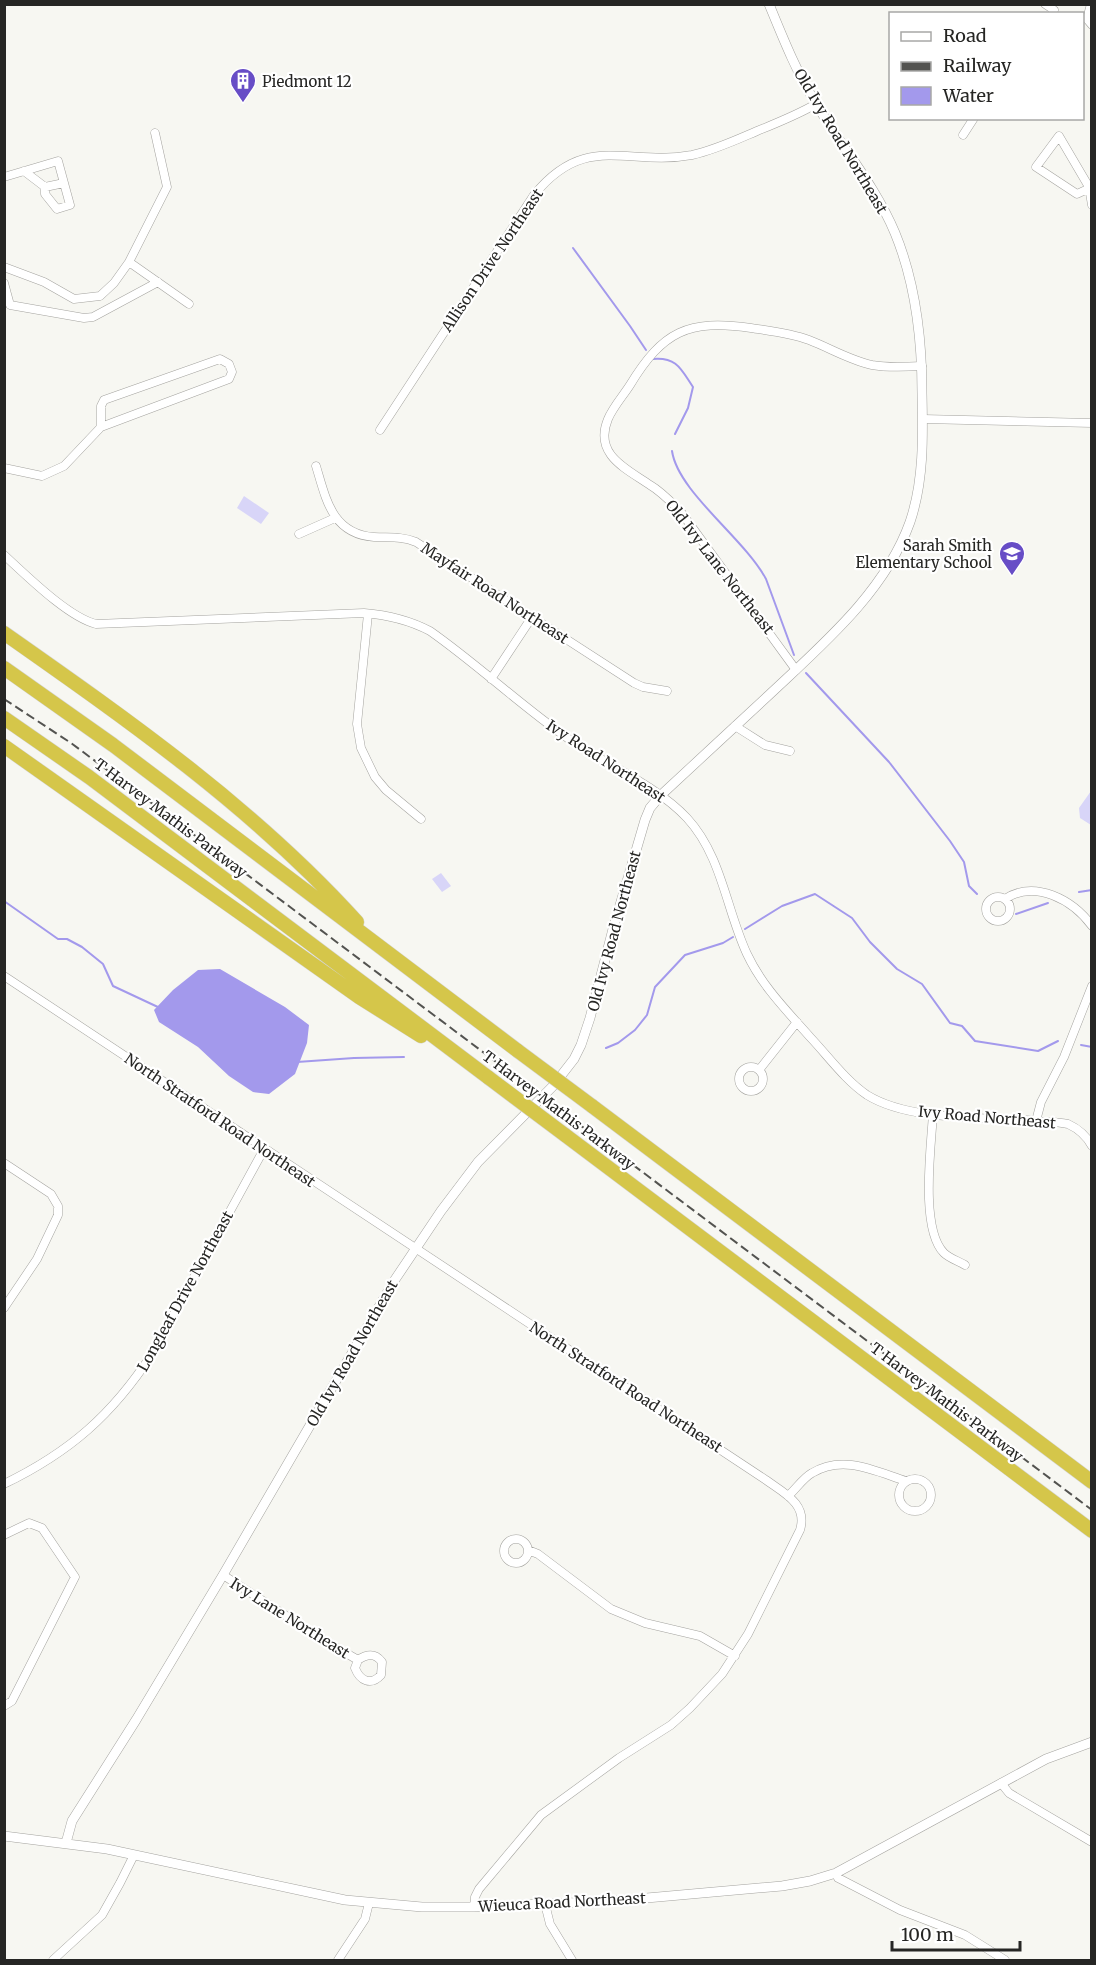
<svg xmlns="http://www.w3.org/2000/svg" width="1096" height="1965" font-family="Merriweather,serif">
	<rect width="100%" height="100%" fill="#f7f7f2"/>
	<path fill="#d8d5f8" d="M244,496l25,17 -8,11 -24,-16z
		M1091,791v34l-11,-7 -1,-10z
		M441,873l10,13 -9,6 -10,-13z"/>
	<path fill="#a399ec" d="M220,969l65,38 24,18 -2,18 -12,31 -26,20 -16,-2 -24,-16 -31,-29 -39,-25 -5,-12 19,-20 25,-20z"/>
	<g fill="none" stroke-linecap="round" stroke-linejoin="round">
		<path stroke="#a399ec" stroke-width="2" d="M573,248l57,78 16,24
			M653,359c24,-2 28,10 40,28l-5,21 -13,26
			M672,451c6,41 72,87 94,128l28,76
			M806,673l83,89 61,79 14,21 5,24 8,8
			M1079,892l13,-2
			M4,901l54,38h9l15,8 21,17 10,22 47,22
			M1016,914l32,-11
			M745,929l37,-23 33,-12 37,24 18,24 27,27 25,15 28,39 12,3 13,15 63,10 20,-10
			M1081,1045l11,2
			M606,1048l12,-5 17,-13 12,-15 8,-28 30,-32 38,-12 10,-6
			M297,1062l57,-4 50,-1"/>
		<defs>
			<path id="minor" d="M1045,4l9,6 -2,4
				M1091,4l-4,15 5,6
				M963,135l11,-17
				M4,177l54,-16 12,44 -13,4 -12,-15v-7l-21,-16
				M45,187l19,-4
				M1092,187l-15,7 -41,-27 23,-31 30,51 3,18
				M129,262l60,42
				M4,267l40,15 30,17 26,-3 14,-13 15,-21 38,-75 -12,-54
				M4,283l6,22 74,13 9,-1 65,-35
				M923,419l169,4
				M380,430l154,-235c52,-64 93,-28 158,-40 23,-5 44,-15 65,-24 20,-8 40,-16 59,-27
				M316,466c10,33 16,68 58,71 15,1 27,-1 42,5l218,141 9,4 24,4
				M4,468l38,8 22,-10 37,-39 128,-48 3,-7 -3,-8 -9,-5 -116,41 -3,6v21
				M299,534l36,-16
				M4,555c23,21 64,62 92,69l268,-11c24,2 45,7 66,18 47,33 89,73 136,106 38,27 89,47 121,81 35,38 39,91 60,136 15,32 40,57 63,83 18,19 35,43 57,58 50,31 142,19 201,29 11,5 18,11 24,22
				M368,614l-11,110 4,24 14,29 11,13 35,29
				M796,670l-115,-158c-10,-10 -19,-20 -31,-27 -23,-16 -57,-30 -42,-66 5,-12 15,-23 22,-34 33,-54 58,-66 121,-57 19,3 39,5 58,12 21,8 40,20 63,25 16,3 33,2 50,1
				M491,679l41,-62
				M735,726l30,19 25,6
				M986 909a12 12 0 1 1 24 0a12 12 0 1 1-24 0Z
				M1005,899c30,-20 68,1 87,27
				M4,976l762,504c18,13 42,24 34,50l-52,104 -26,40 -32,34 -19,17 -52,33 -78,57 -62,74 -4,8 -1,10
				M739 1079a12 12 0 1 1 24 0a12 12 0 1 1-24 0Z
				M759,1070l38,-48
				M933,1114c-2,33 -13,115 11,139 5,5 14,8 21,12
				M1036,1121l5,-19 23,-45 28,-71
				M4,1163l47,31 7,12v9l-21,44 -33,49
				M899 1495a16 16 0 1 1 32 0a16 16 0 1 1-32 0Z
				M4,1484c66,-32 108,-69 148,-130l112,-205
				M788,1496c8,-7 15,-18 24,-23 31,-19 63,-2 94,8
				M4,1535l25,-12 13,5 33,49 -63,124 -8,5
				M504 1551a12 12 0 1 1 24 0a12 12 0 1 1-24 0Z
				M528,1550l10,4 73,55 34,14 55,13 35,20
				M223,1575l102,66 33,19 -3,8c5,13 16,18 26,7l1,-13c-7,-9 -15,-8 -24,-2
				M1001,1783l8,10 83,49
				M836,1873l2,5 6,3 56,29 65,25 40,25
				M545,1904l5,20 22,36
				M53,1960l49,-45 18,-32 14,-28
				M338,1960l27,-41 4,-16"/>
			<path id="tertiary" d="M4,1836l103,13 238,51 77,7h52l139,-6 169,-15 28,-5 26,-8 210,-114 46,-17
				M66,1843l6,-22 64,-101 87,-145 171,-294 47,-70 37,-49 75,-76 21,-27 7,-14 9,-27 23,-89 32,-109 5,-12 10,-12c37,-34 73,-68 110,-102 52,-49 115,-102 140,-172 14,-41 13,-86 12,-129 0,-55 -6,-109 -27,-160 -20,-48 -54,-87 -80,-131 -19,-31 -32,-64 -46,-98"/>
			<path id="motorway" d="M4,633c124,87 251,176 353,289
				M4,668l109,77 405,306
				M4,718l85,59 400,301
				M4,746l355,251 62,39
				M592,1106l500,376
				M565,1135l527,396"/>
		</defs>
		<use href="#minor" stroke="#a4a39f" stroke-width="9"/>
		<use href="#tertiary" stroke="#a4a39f" stroke-width="10"/>
		<use href="#motorway" stroke="#d4d4d3" stroke-width="15"/>
		<use href="#minor" stroke="#fff" stroke-width="8"/>
		<use href="#tertiary" stroke="#fff" stroke-width="9"/>
		<use href="#motorway" stroke="#d5c64a" stroke-width="14"/>
		<path stroke="#535350" stroke-width="2" stroke-dasharray="9 4.5" stroke-linecap="butt" d="M4,699l67,44 106,79 915,688"/>
		<defs>
			<path id="motorway-bridge" d="M518,1051l74,55
				M489,1078l76,57"/>
		</defs>
		<use href="#motorway-bridge" stroke="#d4d4d3" stroke-width="15" stroke-linecap="butt"/>
		<use href="#motorway-bridge" stroke="#d5c64a" stroke-width="14"/>
	</g>
	<defs>
		<symbol id="building-pin" viewBox="-11 -11 22 30"><path d="M0 17L-7.5 6A9.5 9.5 0 1 1 7.5 6Z" fill="#674dc6" stroke="#fff"/><path d="M-4-6H4V6H1V3H-1V6H-4ZM-2.5-4.3h1.7v1.8h-1.7ZM.8-4.3h1.7v1.8H.8ZM-2.5-1h1.7V.8h-1.7ZM.8-1h1.7V.8H.8Z" fill="#fff"/></symbol>
		<symbol id="school-pin" viewBox="-11 -11 22 30"><path d="M0 17L-7.5 6A9.5 9.5 0 1 1 7.5 6Z" fill="#674dc6" stroke="#fff"/><path d="M0-5L7-2L0 1L-7-2ZM-4 1L0 2.5L4 1V4Q0 6-4 4Z" fill="#fff"/></symbol>
	</defs>
	<g fill-rule="evenodd">
		<use href="#building-pin" x="228" y="66" width="30" height="40"/>
		<use href="#school-pin" x="997" y="539" width="30" height="40"/>
	</g>
	<g text-anchor="middle" dominant-baseline="central" stroke-width="4.5" stroke-linejoin="round" paint-order="stroke">
		<g font-size="15" fill="#262624" stroke="#fff" text-anchor="start">
			<text x="262" y="81">Piedmont 12</text>
			<text x="992" y="545" text-anchor="end">Sarah Smith<tspan x="992" dy="17">Elementary School</tspan></text>
		</g>
		<g font-size="15" fill="#262624" stroke="#fff">
			<text transform="translate(841 141) rotate(59)">Old Ivy Road Northeast</text>
			<text transform="translate(492 260) rotate(-56)">Allison Drive Northeast</text>
			<text transform="translate(720 567) rotate(52)">Old Ivy Lane Northeast</text>
			<text transform="translate(495 593) rotate(33)">Mayfair Road Northeast</text>
			<text transform="translate(606 761) rotate(33)">Ivy Road Northeast</text>
			<text transform="translate(171 818) rotate(37)">T Harvey Mathis Parkway</text>
			<text transform="translate(614 931) rotate(-75)">Old Ivy Road Northeast</text>
			<text transform="translate(559 1110) rotate(37)">T Harvey Mathis Parkway</text>
			<text transform="translate(987 1117) rotate(5)">Ivy Road Northeast</text>
			<text transform="translate(220 1120) rotate(34)">North Stratford Road Northeast</text>
			<text transform="translate(185 1291) rotate(-61)">Longleaf Drive Northeast</text>
			<text transform="translate(352 1353) rotate(-60)">Old Ivy Road Northeast</text>
			<text transform="translate(626 1387) rotate(33)">North Stratford Road Northeast</text>
			<text transform="translate(947 1402) rotate(37)">T Harvey Mathis Parkway</text>
			<text transform="translate(290 1618) rotate(32)">Ivy Lane Northeast</text>
			<text transform="translate(562 1902) rotate(-3)">Wieuca Road Northeast</text>
		</g>
	</g>
	<rect width="1096" height="1965" fill="none" stroke="#262624" stroke-width="12"/>
	<rect x="889" y="12" width="195" height="108" fill="#ffffff" stroke="#a8a8a7" stroke-width="1.5"/>
	<rect x="901" y="32" width="30" height="9" fill="#ffffff" stroke="#a8a8a7" stroke-width="1.5"/>
	<text x="943" y="42" font-size="18" fill="#262624">Road</text>
	<rect x="901" y="62" width="30" height="9" fill="#535350" stroke="#a8a8a7" stroke-width="1.5"/>
	<text x="943" y="72" font-size="18" fill="#262624">Railway</text>
	<rect x="901" y="87" width="30" height="18" fill="#a399ec" stroke="#a8a8a7" stroke-width="1.5"/>
	<text x="943" y="102" font-size="18" fill="#262624">Water</text>
	<path d="M892 1941v9h128v-9" fill="none" stroke="#262624" stroke-width="3"/>
	<text x="901" y="1941" font-size="18" fill="#262624" stroke="#ffffff" stroke-width="4.5" paint-order="stroke">100 m</text>
</svg>
